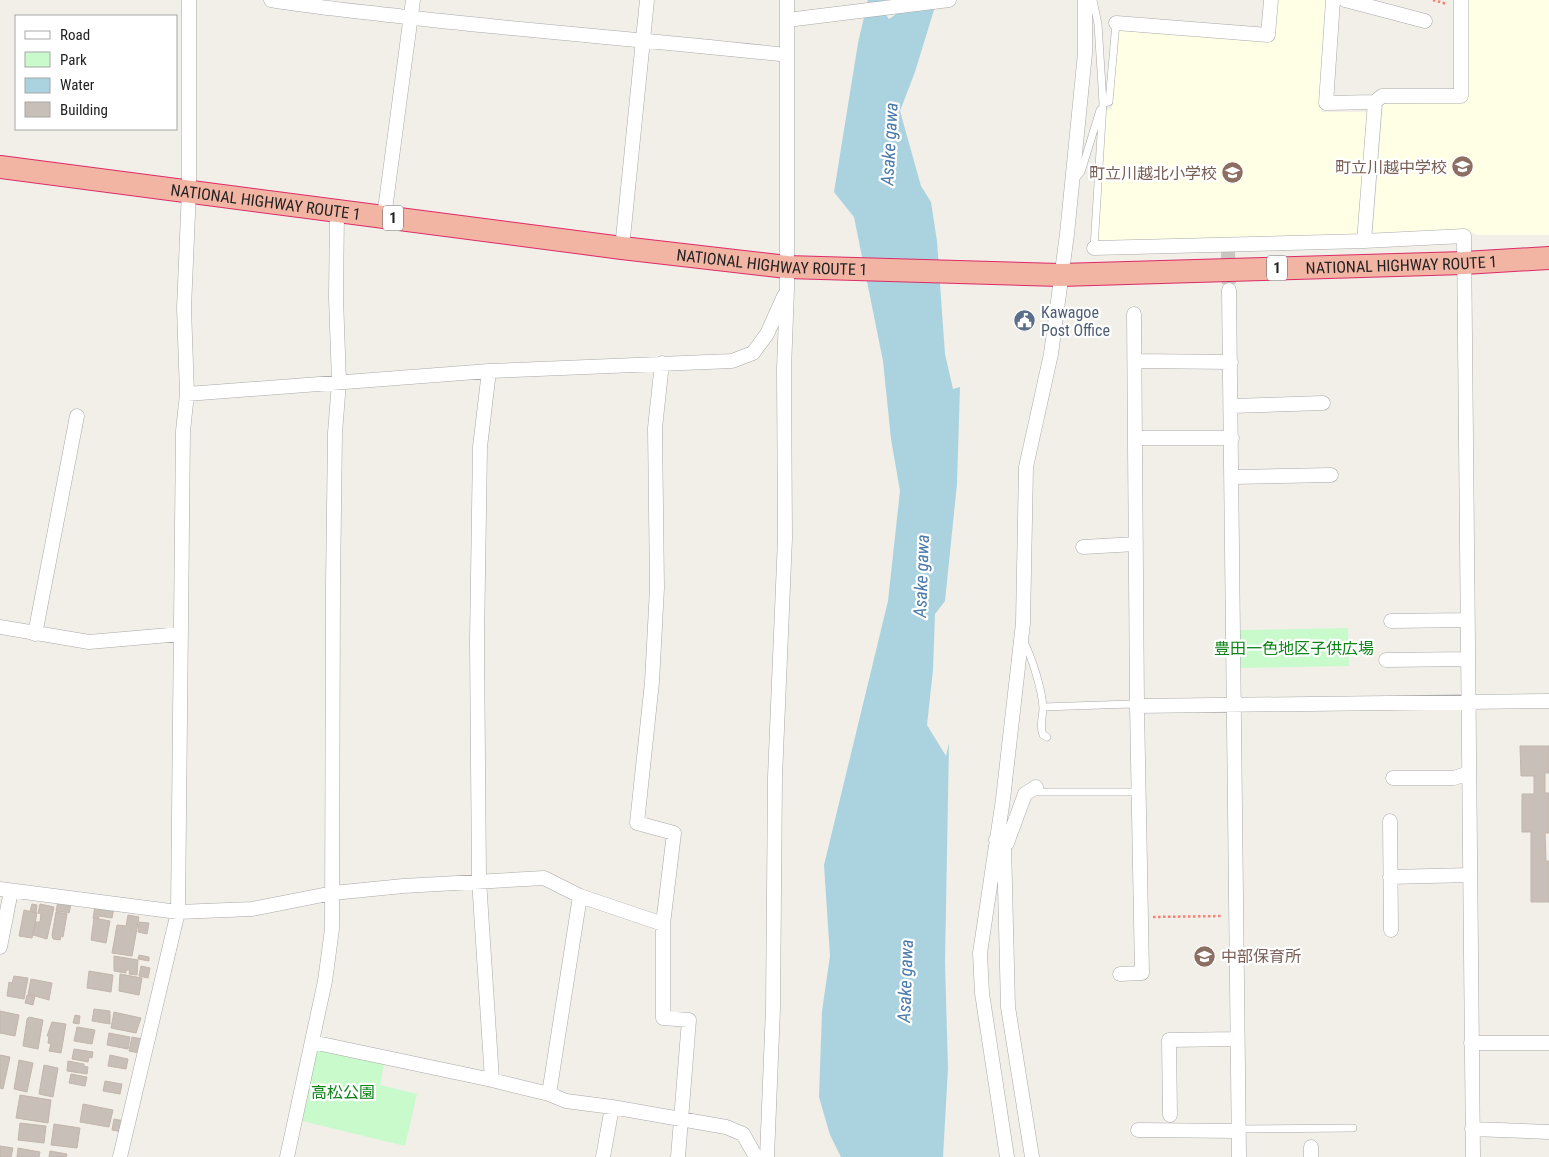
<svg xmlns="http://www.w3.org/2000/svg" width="1549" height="1157" font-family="'Roboto Condensed','Noto Sans JP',sans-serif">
	<rect width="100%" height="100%" fill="#f2efe9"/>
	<path fill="#ffffe5" d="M1276,0h54l-9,112h48l-9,123 -263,9 9,-134 6,-1 5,-82 154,12z
		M1464,0h85v235h-71l-11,-4 -93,3 -1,-3 10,-127 82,-2z"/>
	<path fill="#c8facc" d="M1348,628l1,38 -110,2v-38z
		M316,1047l68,16 -4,22 37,9 -12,52 -107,-26z"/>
	<path fill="#aad3df" d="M868,0h16l2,15 3,4 6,-4 7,-15h35l-22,72 -15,39 21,75 10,16 6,39 8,113 8,35 7,-2 -3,97 -12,117 -10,13 -2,56 -6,55 19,31 3,-13 -4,219 3,106 -5,89h-102l-11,-22 -11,-38 3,-86 8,-55 -6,-91 64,-264 12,-110 -9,-52 -8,-78 -29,-144 -20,-25 24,-149z"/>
	<path fill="#c7bfb8" stroke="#c4b6ab" d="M1520,746h29v27h-4v20h4v40h-4l1,28h3v41h-18v-70h-9v-38h12v-18h-13z
		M58,901l13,3 -2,9 -13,-2z
		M32,904l5,1 -1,8 -6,-2z
		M40,904l14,3 -7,32 -14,-4 3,-13h4l1,-8 -3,-1z
		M95,906l19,2 -2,10 -13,-2 -1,3 -5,-1z
		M24,910l13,3 -5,25 -13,-2z
		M56,912l11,2 -4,23 -2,-1 -1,4 -7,-1 -1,-4z
		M128,915l11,2 -7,39 -20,-3 5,-28 9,1z
		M94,918l16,3 -4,22 -15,-3z
		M139,922l10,1 -2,11 -9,-2z
		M139,955l10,2v4l-11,-2z
		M114,956l24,4 -1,15 -8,-1 1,-4h-4v3l-12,-2z
		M141,966l9,2 -2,10 -9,-2z
		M89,971l24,4 -2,17 -24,-4z
		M120,974l22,4 -3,17 -20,-4z
		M14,976l14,2 -4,21 -17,-3 2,-14 3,1z
		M31,979l21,4 -3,17 -21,-6z
		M27,995l8,1 -2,9 -8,-2z
		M94,1009l16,2v13l-18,-3z
		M0,1011l19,4 -4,21 -15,-3z
		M114,1012l27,6 -5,15 -25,-5z
		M75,1015l5,1 -1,8 -6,-1z
		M29,1017l14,3 -5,29 -15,-3 4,-27z
		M52,1022l14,2 -5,29 -12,-2 2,-7 -3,-1 1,-7h-2z
		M77,1027l18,3 -3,14 -18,-3z
		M109,1033l21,4 -2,12 -21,-4z
		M132,1037l10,2 -3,14 -10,-2z
		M74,1049l19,3 -1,6 -3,-1 -1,5 -16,-3z
		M0,1055l10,2 -7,32 -3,-1z
		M110,1055l18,4 -2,10 -18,-3z
		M19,1060l14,3 -6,29 -13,-3z
		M68,1061l16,3v2l4,1 -1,7 -20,-3z
		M44,1065l14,3 -5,29 -14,-3z
		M71,1074l16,3 -2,9 -16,-3z
		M105,1081l17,3 -2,10 -17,-3z
		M20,1095l31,5 -3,23 -32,-5z
		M83,1104l30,6 -4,17 -29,-5z
		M114,1119l10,2 -2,11 -10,-2z
		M20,1123l26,3 -2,17 -26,-3z
		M54,1124l26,4 -3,20 -26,-3z
		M0,1146l13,2 -2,9h-11z
		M18,1148l22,4 -1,5h-22z
		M50,1151l17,3 -1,3h-17z"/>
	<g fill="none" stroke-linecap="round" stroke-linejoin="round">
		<path stroke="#c8c6c1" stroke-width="14" stroke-dasharray="14 7" stroke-linecap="butt" d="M1228,249l1,41"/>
		<defs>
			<path id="service" d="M1093,0l5,24 5,79 6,-1 7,-79
				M1075,179l6,-7 19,-62
				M1094,248l9,-145
				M1024,642c8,16 18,47 19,66 0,9 -4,18 0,27l4,2
				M1043,707l88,-3 6,2
				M1036,792h102
				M1238,1129l115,-1"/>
			<path id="minor" d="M271,0c48,8 95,12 143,18 124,14 248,23 373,37
				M1333,0l-7,103 49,-1
				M1345,0l80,21
				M1461,0v96h-79l-7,6 -11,139 100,-5 9,921
				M787,20l162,-20
				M1116,23l152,12 3,-35
				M384,217l29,-217
				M622,248l25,-248
				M1094,248l270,-7
				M1229,290l10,867
				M1135,361l96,1
				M662,363l-7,65 2,160 -5,94 -15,141 37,10 -11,91v94l26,2 -11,137
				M489,371l-9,76 -3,194 2,239 13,200
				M187,394l302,-23 243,-10 21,-8 14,-19 17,-38
				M1231,406l92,-3
				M1135,438h97
				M1232,477l99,-2
				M1083,547l53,-3
				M1391,621l76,-1
				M0,627l89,15 92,-8
				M35,634l42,-218
				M1386,660l82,-1
				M1137,706l412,-5
				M1393,778h61l15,-5
				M1390,821l1,109
				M996,840l8,5 4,162 24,150
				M1004,845l3,-2 18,-49 11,-7
				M1390,877l80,-2
				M0,889l178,23 74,-3 81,-16 70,-7 141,-8 36,18 83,28
				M0,947l11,-56
				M1120,974l22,-1 -5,-267 -3,-392
				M312,1042l180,38 57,14 17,7 46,6 -9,50
				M1471,1043h78
				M549,1094l31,-198
				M612,1107l114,20 17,7 13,23
				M1170,1115l-1,-75 68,-1
				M1472,1129l77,3
				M1138,1130l100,1
				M1311,1147v10
				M120,1157l58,-245 5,-481 4,-37 -3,-86 5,-118v-190
				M287,1157l38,-176 7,-52 1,-344 2,-152 4,-51 -3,-84 1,-87
				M767,1157l6,-149 2,-231 10,-239 -1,-169 3,-80v-289
				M1007,1157l-25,-164 -2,-40 23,-154 20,-176 3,-156 25,-113 16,-120 18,-181v-53"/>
			<g id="trunk">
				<path id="s1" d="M0,167l622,81 165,19 273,8 404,-12 85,-5"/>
			</g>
		</defs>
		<use href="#service" stroke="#a9a9a9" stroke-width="8"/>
		<use href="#minor" stroke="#a9a9a9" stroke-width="15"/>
		<use href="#trunk" stroke="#dc2a67" stroke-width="24"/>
		<path stroke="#fa8072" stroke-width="2.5" stroke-dasharray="2.5 2.5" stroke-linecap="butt" d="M1433,0l14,4
			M1153,917l70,-1"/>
		<use href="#service" stroke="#fff" stroke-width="7"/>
		<use href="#minor" stroke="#fff" stroke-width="14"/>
		<use href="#trunk" stroke="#f2b4a3" stroke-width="22"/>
	</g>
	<defs>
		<symbol id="school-disc" viewBox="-11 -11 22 22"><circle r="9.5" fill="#8d6e63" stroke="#fff"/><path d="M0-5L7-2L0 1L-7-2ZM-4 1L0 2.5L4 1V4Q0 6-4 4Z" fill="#fff"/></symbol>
		<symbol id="civic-disc" viewBox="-11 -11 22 22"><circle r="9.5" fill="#5c6f8a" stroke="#fff"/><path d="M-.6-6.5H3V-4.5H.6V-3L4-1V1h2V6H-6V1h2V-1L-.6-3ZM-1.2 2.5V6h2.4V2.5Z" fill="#fff"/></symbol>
	</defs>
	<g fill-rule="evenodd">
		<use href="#school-disc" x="1450" y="154" width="25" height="25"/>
		<use href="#school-disc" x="1220" y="160" width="25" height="25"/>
		<use href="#civic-disc" x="1012" y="308" width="25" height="25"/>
		<use href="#school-disc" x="1192" y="944" width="25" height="25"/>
	</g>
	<g text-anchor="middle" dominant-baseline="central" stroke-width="4.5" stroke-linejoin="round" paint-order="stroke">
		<g fill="#fff" stroke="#646464" stroke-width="1">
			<rect x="383" y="205.5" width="20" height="25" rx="4"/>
			<rect x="1267" y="255.5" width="20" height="25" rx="4"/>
		</g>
		<g font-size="15" font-weight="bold" fill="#222">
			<text x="393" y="218">1</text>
			<text x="1277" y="268">1</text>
		</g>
		<g font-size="16" fill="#785e54" stroke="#fff" text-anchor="end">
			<text x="1447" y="167">町立川越中学校</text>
			<text x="1217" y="173">町立川越北小学校</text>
			<text x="1221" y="956" text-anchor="start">中部保育所</text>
		</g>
		<g font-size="16" fill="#222" stroke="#fff">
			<text stroke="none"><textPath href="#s1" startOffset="268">NATIONAL HIGHWAY ROUTE 1</textPath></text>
			<text stroke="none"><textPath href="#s1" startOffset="778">NATIONAL HIGHWAY ROUTE 1</textPath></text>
			<text stroke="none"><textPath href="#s1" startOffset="1408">NATIONAL HIGHWAY ROUTE 1</textPath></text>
		</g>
		<g font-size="16" fill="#4e5e75" stroke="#fff" text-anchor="start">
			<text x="1041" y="312">Kawagoe<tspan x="1041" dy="18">Post Office</tspan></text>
		</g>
		<g font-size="16" fill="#0c8416" stroke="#fff">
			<text x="1294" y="648">豊田一色地区子供広場</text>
			<text x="343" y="1092">高松公園</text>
		</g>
		<g font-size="18" font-style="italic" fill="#4a7aab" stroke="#fff">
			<text transform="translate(889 144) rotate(-87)">Asake gawa</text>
			<text transform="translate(921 576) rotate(-88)">Asake gawa</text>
			<text transform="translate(905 981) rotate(-88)">Asake gawa</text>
		</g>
	</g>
	<rect x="15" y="15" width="162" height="115" fill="#ffffff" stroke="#a7a7a7"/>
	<rect x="25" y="31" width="25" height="8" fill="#ffffff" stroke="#a7a7a7"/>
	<text x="60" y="40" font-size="15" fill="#222222">Road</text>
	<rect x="25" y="52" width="25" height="15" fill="#c8facc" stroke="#a7a7a7"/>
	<text x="60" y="65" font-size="15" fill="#222222">Park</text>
	<rect x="25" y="78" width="25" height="15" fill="#aad3df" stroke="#a7a7a7"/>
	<text x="60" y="90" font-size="15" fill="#222222">Water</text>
	<rect x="25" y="102" width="25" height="15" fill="#c7bfb8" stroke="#a7a7a7"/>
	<text x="60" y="115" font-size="15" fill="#222222">Building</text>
</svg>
